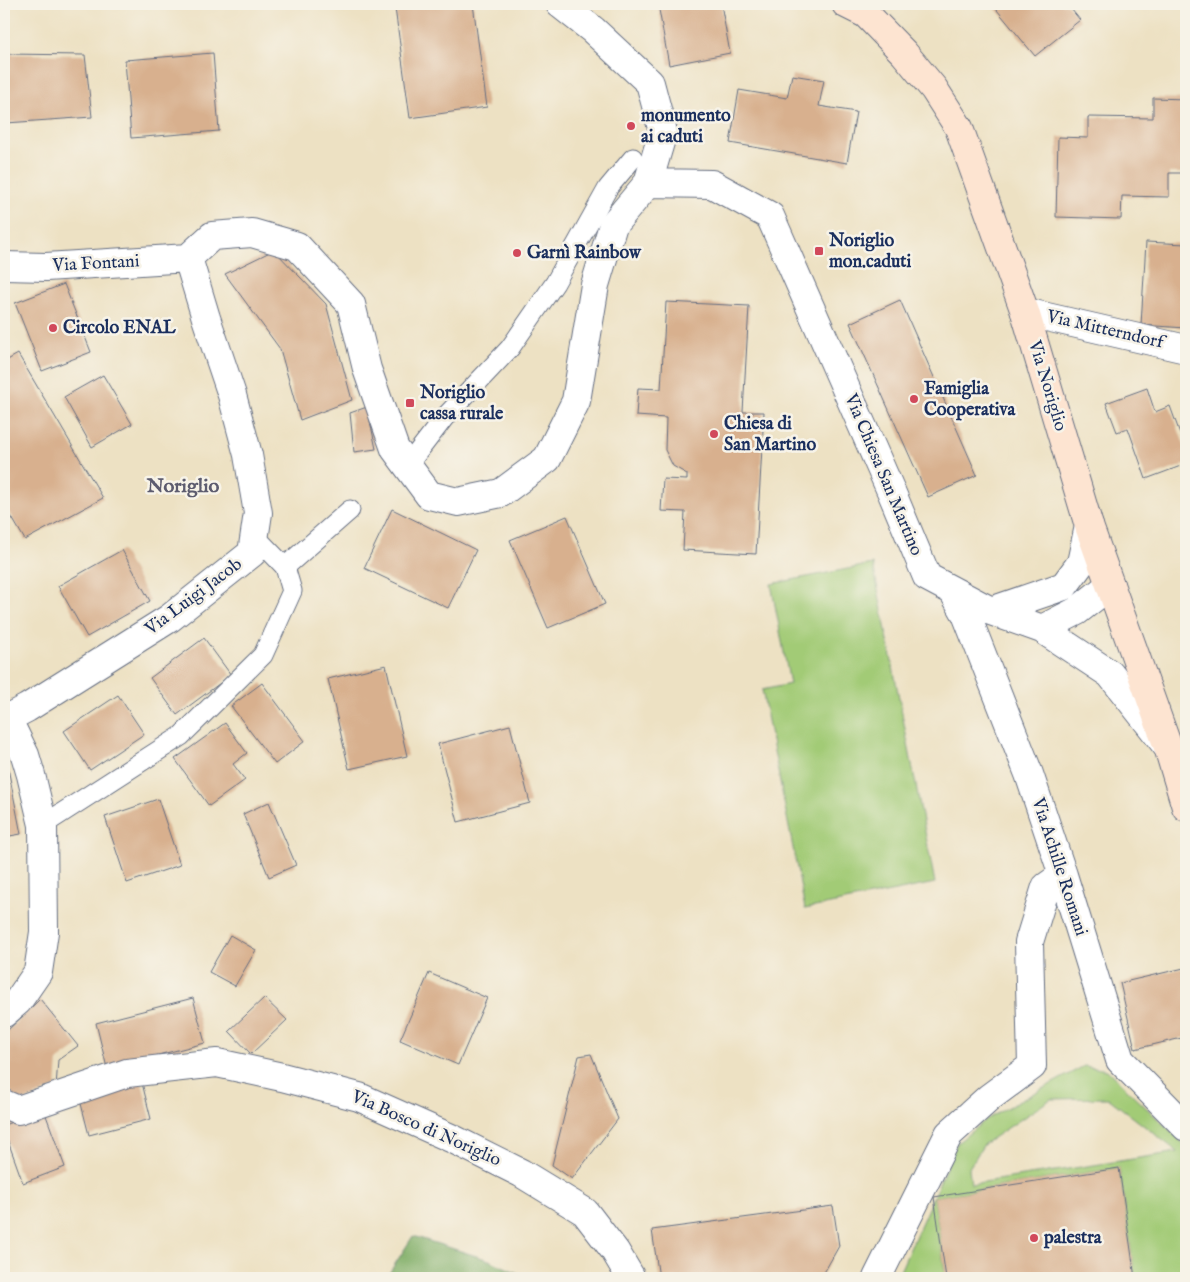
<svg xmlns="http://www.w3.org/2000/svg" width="1190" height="1282" font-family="'IM FELL English',serif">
	<rect width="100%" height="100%" fill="#f7f3e8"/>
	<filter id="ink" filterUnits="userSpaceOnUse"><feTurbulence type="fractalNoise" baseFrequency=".02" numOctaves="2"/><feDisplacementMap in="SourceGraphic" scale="10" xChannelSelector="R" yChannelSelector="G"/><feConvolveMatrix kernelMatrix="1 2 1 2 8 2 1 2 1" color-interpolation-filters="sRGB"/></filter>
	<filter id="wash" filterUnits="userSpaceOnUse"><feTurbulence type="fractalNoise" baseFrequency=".0096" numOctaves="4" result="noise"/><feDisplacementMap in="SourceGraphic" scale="20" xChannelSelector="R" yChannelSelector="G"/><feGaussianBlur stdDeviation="1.12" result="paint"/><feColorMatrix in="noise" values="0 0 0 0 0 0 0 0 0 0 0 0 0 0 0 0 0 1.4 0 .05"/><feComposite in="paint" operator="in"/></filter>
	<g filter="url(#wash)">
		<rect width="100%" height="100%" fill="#ede1c3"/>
		<path fill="#a2cb76" stroke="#5e7d6a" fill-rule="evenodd" d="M873,564l62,319 -130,26 -43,-219 28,-6 -19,-100z
			M1084,1066l23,4 79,76v132h-51l-16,-110 -185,29 12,81h-49l60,-135 30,-24zM1108,1098l70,54 -207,32 -2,-16 15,-24 67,-45z"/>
		<path fill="#81af67" stroke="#4e6f62" d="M413,1236l76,24 40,18h-143z"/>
		<g id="blocks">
			<path fill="#d8b08e" d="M427,4h46l14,103 -77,11 -15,-110z
				M658,4h63l9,49 -61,12z
				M992,4h75l13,16 -45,36z
				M213,53l6,78 -88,7 -6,-78z
				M4,54l81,1 7,62 -86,6 -2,-17z
				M792,75l32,5 -5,26 37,6 -9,51 -117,-20 9,-53 48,8z
				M1153,98l33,1v74h-17v24l-47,-1 -1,23 -65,-2 2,-80 30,1v-21l65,1z
				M4,193h4l1,48h-5z
				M1146,242l40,2v84l-45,-3z
				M274,250l52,54 26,96 -52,20 -20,-71 -55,-75z
				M64,284l27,68 -49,19 -27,-68z
				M900,300l77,175 -49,22 -78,-174z
				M666,302l83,4 -6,106h21l-8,142 -73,-4 2,-38 -24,-1 2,-32 24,1v-6l-14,-8 -8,-16 1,-32 -30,-2 2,-28 23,1z
				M18,354l85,144 -78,42 -21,-36v-142z
				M103,375l29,49 -40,23 -28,-50z
				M1147,388l8,24 15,-6 16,44v14l-40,15 -18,-51 -11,4 -11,-29z
				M367,407l9,42 -22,3 -4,-39z
				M392,509l84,41 -28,58 -84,-40z
				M567,516l38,88 -57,24 -38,-88z
				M122,550l28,51 -63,36 -29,-51z
				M204,638l27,37 -54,40 -27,-37z
				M386,665l21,91 -58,13 -21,-90z
				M262,683l43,58 -30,23 -44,-58z
				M118,695l26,39 -54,36 -26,-39z
				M225,723l22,30 -14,11 12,16 -36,26 -34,-47z
				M510,725l20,78 -72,19 -20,-78z
				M4,763h3l14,71 -17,3z
				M158,799l22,66 -53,18 -22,-66z
				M269,802l27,63 -27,12 -26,-63z
				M230,935l26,15 -21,36 -26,-14z
				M1184,968l2,10v59l-51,12 -15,-66z
				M429,973l58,25 -29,67 -58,-25z
				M193,998l12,45 -98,25 -11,-45z
				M264,998l23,22 -36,34 -22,-23z
				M40,999l38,47 -20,14 -2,27 -36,16 -16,-19v-50z
				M591,1054l27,65 -46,60 -20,-14 27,-109z
				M140,1075l11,44 -62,16 -11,-43z
				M44,1110l21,57 -42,16 -19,-53v-5z
				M1119,1168l16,110h-189l-12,-81z
				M833,1206l6,40 -18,32h-162l-7,-48z"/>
		</g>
	</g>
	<g filter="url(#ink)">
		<use href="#blocks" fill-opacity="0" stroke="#646d81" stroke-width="1"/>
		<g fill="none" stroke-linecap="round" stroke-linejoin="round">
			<defs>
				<path id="lane" d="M407,466l37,-48 66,-70 45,-65 53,-95 25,-30
					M255,536l30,31 65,-57
					M43,825l138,-89 82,-81 29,-64 -7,-24"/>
				<path id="street" d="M648,183l64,1 58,32 121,275 36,86 64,34 51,18 68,45 56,71
					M188,258l24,-22 40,-3 45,13 54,58 16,65 28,80 34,46 29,7 43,-9 46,-34 29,-58 19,-116 18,-60 35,-42 15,-51 -13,-49 -57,-53 -33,-26
					M4,266l42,1 142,-9
					M1025,312l161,37
					M953,591l13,23 63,160 34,101 57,185 66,67
					M991,611l73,-25 17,-23 8,-37
					M1042,629l35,-18 33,-26
					M4,720l23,-12 143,-90 82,-65 6,-40 -10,-58 -16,-60 -26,-77 -18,-60
					M4,1013l14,-12 20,-29 6,-40 -1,-107 -12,-50 -6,-20 -18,-37
					M4,1104l14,6 109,-37 90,-10 65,14 77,20 94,42 68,34 64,39 30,39 16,27
					M877,1278l72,-144 41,-37 42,-31 -3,-124 17,-55 17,-12"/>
				<path id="secondary" d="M846,4l20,10 38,39 30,36 25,39 66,184 64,214 79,221 18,60"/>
			</defs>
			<use href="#lane" stroke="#646d81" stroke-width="21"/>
			<use href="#street" stroke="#646d81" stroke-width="30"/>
			<use href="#secondary" stroke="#646d81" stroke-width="30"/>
			<use href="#lane" stroke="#fff" stroke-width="19"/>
			<use href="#street" stroke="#fff" stroke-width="28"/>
			<use href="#secondary" stroke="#fde4d1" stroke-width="28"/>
		</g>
	</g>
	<g fill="#d1495b" stroke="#f7f3e8" stroke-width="2">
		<circle cx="631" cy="126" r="5"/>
		<rect x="814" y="246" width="10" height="10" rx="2.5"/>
		<circle cx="517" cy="253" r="5"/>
		<circle cx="53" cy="328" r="5"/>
		<circle cx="914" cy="399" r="5"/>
		<rect x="405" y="398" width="10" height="10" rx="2.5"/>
		<circle cx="714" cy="434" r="5"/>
		<circle cx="1034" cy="1238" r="5"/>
	</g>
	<g text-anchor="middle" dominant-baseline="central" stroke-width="5" stroke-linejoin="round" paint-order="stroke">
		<g font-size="18" font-weight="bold" fill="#1b2f5e" stroke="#f7f3e8" text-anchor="start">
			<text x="641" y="116">monumento<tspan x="641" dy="21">ai caduti</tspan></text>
			<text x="829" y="241">Noriglio<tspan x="829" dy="21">mon.caduti</tspan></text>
			<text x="527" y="253">Garnì Rainbow</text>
			<text x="63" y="328">Circolo ENAL</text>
			<text x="924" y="389">Famiglia<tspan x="924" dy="21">Cooperativa</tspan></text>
			<text x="420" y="393">Noriglio<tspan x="420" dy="21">cassa rurale</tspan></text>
			<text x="724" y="424">Chiesa di<tspan x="724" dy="21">San Martino</tspan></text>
			<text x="1044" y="1238">palestra</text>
		</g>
		<g font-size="18" fill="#1b2f5e" stroke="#f7f3e8">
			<text transform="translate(96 264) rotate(-3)">Via Fontani</text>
			<text transform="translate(1105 330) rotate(13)">Via Mitterndorf</text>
			<text transform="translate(1047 386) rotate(73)">Via Noriglio</text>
			<text transform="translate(883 475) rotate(67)">Via Chiesa San Martino</text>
			<text transform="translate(194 597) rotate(-37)">Via Luigi Jacob</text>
			<text transform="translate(1059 867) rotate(72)">Via Achille Romani</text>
			<text transform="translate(426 1129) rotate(24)">Via Bosco di Noriglio</text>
		</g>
		<g font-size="20" font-weight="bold" fill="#5d5c6f" stroke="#f7f3e8">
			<text x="183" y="486">Noriglio</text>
		</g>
	</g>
	<rect width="1190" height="1282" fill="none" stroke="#f7f3e8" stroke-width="20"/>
</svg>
